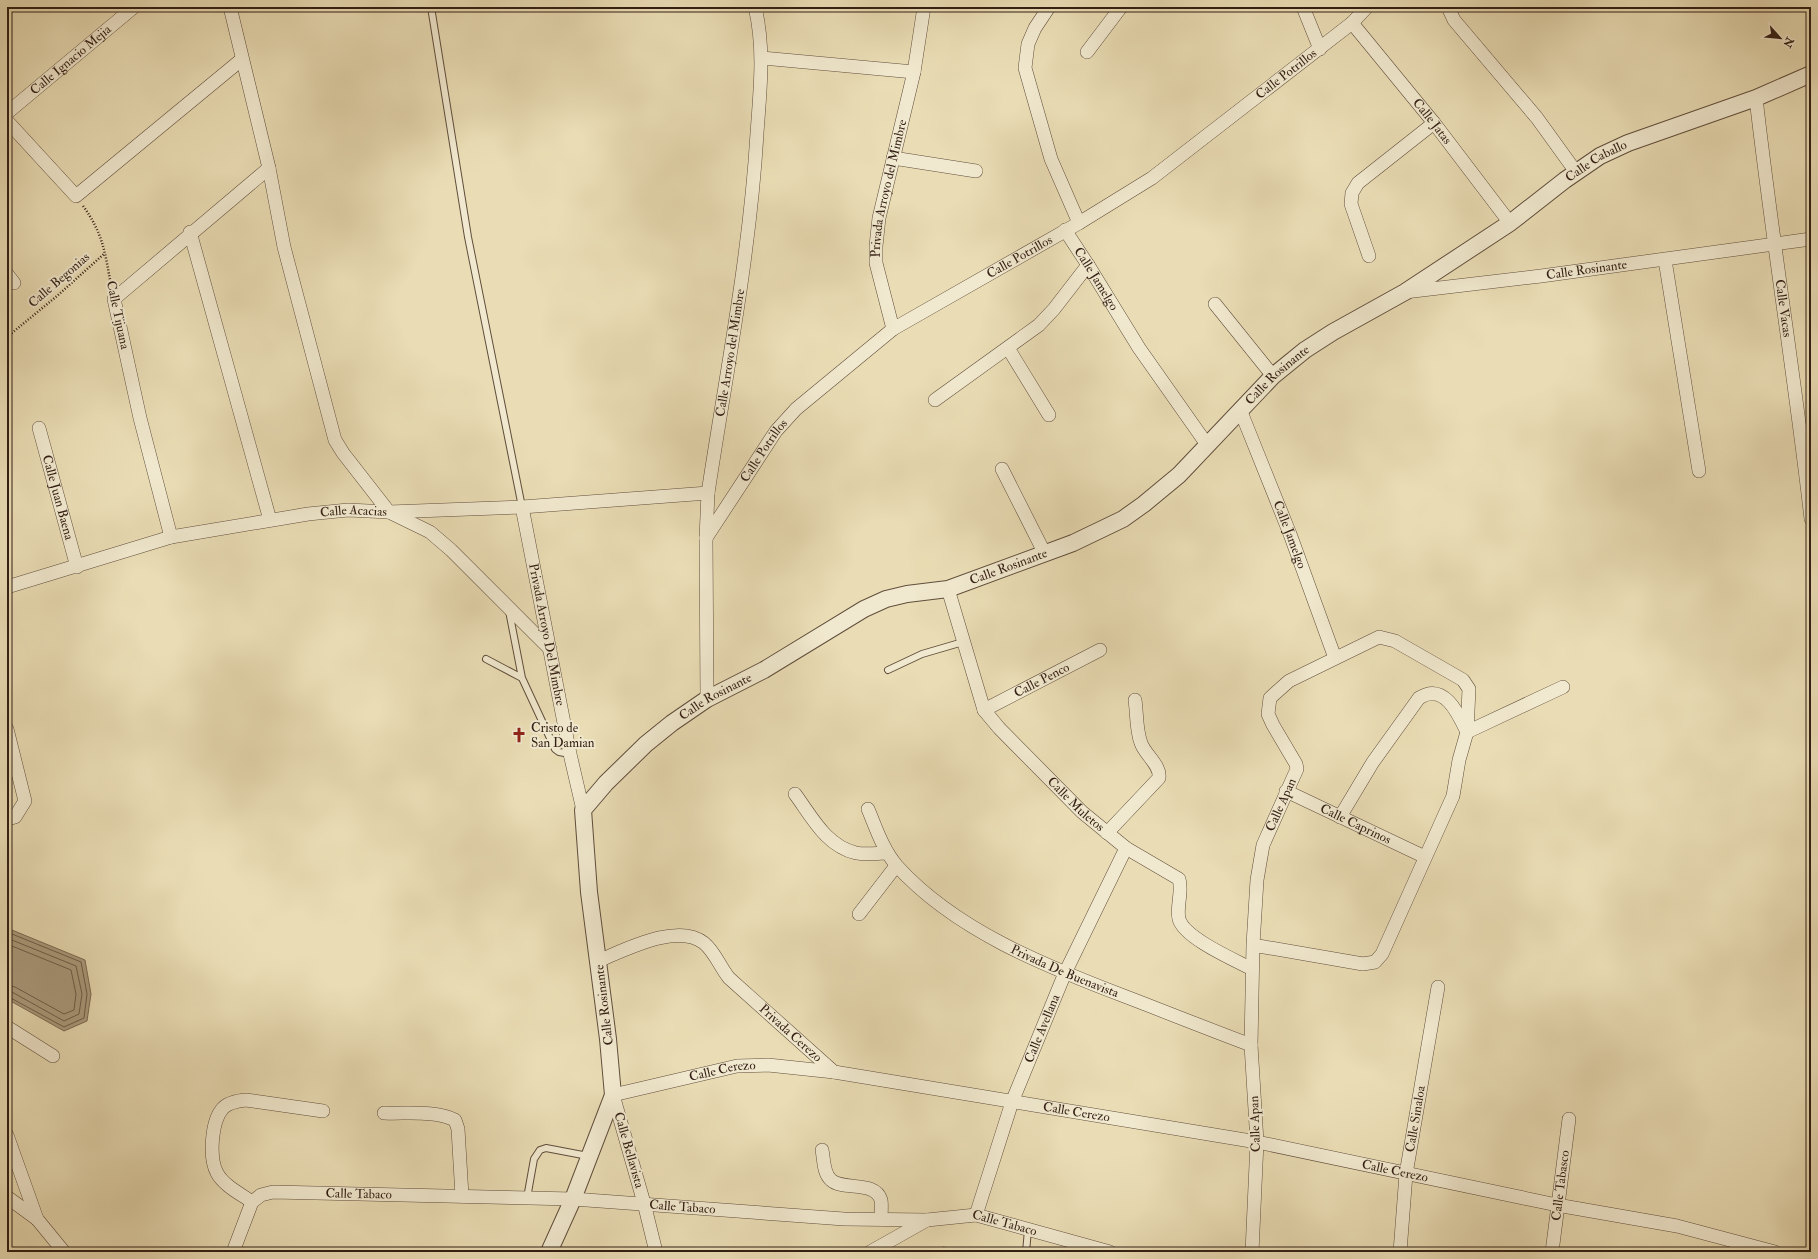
<svg xmlns="http://www.w3.org/2000/svg" width="1818" height="1259" font-family="'IM FELL Double Pica',serif">
	<rect width="100%" height="100%" fill="#eaddb5"/>
	<filter id="stains"><feTurbulence type="fractalNoise" baseFrequency=".005" numOctaves="4"/><feColorMatrix values="0 0 0 0 .2 0 0 0 0 .09 0 0 0 0 .02 0 0 0 .5 -.17"/></filter>
	<radialGradient id="worn" r=".72"><stop offset=".6" stop-color="#630" stop-opacity="0"/><stop offset="1" stop-color="#630" stop-opacity=".3"/></radialGradient>
	<path fill="#cbbd9a" stroke="#7e6e57" d="M943,1247l13,2 6,3h-28z"/>
	<path fill="#ab9c7e" stroke="#7b6a54" d="M7,928l78,32 6,34 -4,27 -23,10 -57,-32z"/>
	<g fill="none" stroke-linecap="round" stroke-linejoin="round">
		<path stroke="#6e5d49" stroke-width="1" d="M7,932l74,30 6,32 -3,24 -20,9 -57,-31
			M7,938l69,28 6,28 -3,20 -15,7 -52,-29 -5,-1
			M7,944l64,26 5,24 -2,16 -10,4 -49,-27 -8,-2"/>
		<defs>
			<path id="service" d="M431,7l37,230 54,270
				M509,611l13,67
				M486,659l36,19 33,71 4,3 11,2
				M888,670l34,-16 41,-12
				M527,1198l7,-39 6,-9 6,-2 42,8
				M1026,1252l2,-22"/>
			<g id="minor">
				<path d="M230,7l39,161 15,79 51,193 8,13 46,59 41,20 21,18 99,99"/>
				<path d="M1049,7l-14,21 -7,16 -3,24 26,91 28,64"/>
				<path d="M1303,7l17,42"/>
				<path d="M1448,7l6,13 83,98 39,54"/>
				<path id="s1" d="M1352,23l82,100 76,100"/>
				<path d="M1087,52l34,-45"/>
				<path d="M762,58l152,14"/>
				<path id="s2" d="M1756,98c16,141 39,280 55,421"/>
				<path id="s3" d="M7,113l127,-106"/>
				<path d="M7,121l69,75 165,-136"/>
				<path d="M893,158l83,13"/>
				<path id="s4" d="M1065,230l23,35 51,83 69,98"/>
				<path d="M190,232l80,288"/>
				<path d="M1369,256l-18,-52 1,-11 6,-10 76,-60"/>
				<path d="M1665,260l34,211"/>
				<path d="M7,274l7,9"/>
				<path id="s5" d="M1405,292l136,-16 270,-37"/>
				<path d="M1215,304l58,72"/>
				<path id="s6" d="M893,329l-17,-66v-17l3,-28 35,-146 10,-65"/>
				<path d="M1008,348l41,67"/>
				<path d="M935,400l104,-75 15,-16 34,-44"/>
				<path id="s7" d="M1241,412l49,122 45,124"/>
				<path id="s8" d="M39,428l38,139"/>
				<path d="M1002,469l43,85"/>
				<path id="s9" d="M522,507l48,247 13,56"/>
				<path d="M171,537l-31,-119 -26,-119 155,-131"/>
				<path id="s10" d="M706,538l70,-107 20,-22 97,-80 186,-106 73,-45 200,-155 15,-16"/>
				<path id="s11" d="M7,587l164,-50 137,-23 40,-4 41,2 133,-5 186,-14"/>
				<path id="s12" d="M948,589l36,121 15,18 83,84 44,36 53,31c4,13 -3,27 0,40 5,19 56,41 73,50"/>
				<path id="s13" d="M707,699l-1,-161 2,-45c18,-119 42,-239 49,-360 3,-42 8,-84 -2,-126"/>
				<path id="s14" d="M984,710l116,-60"/>
				<path d="M7,729l18,72 -10,16 -8,2"/>
				<path d="M1467,732l96,-45"/>
				<path id="s15" d="M1286,791l139,66"/>
				<path d="M795,794c17,23 31,52 61,59 10,2 22,0 31,0"/>
				<path id="s16" d="M868,809c8,19 15,41 29,57 58,64 148,100 227,130 42,16 84,33 127,49"/>
				<path d="M1340,817l33,-55 46,-64c25,-16 39,15 48,34"/>
				<path d="M1107,833l52,-55c2,-13 -14,-23 -18,-35 -5,-13 -4,-30 -6,-43"/>
				<path d="M859,914l37,-48"/>
				<path id="s17" d="M598,961c27,-11 80,-39 106,-18 11,9 16,24 25,35l105,94 423,70 300,63 120,21 98,26"/>
				<path d="M7,1027l46,29"/>
				<path d="M384,1113c22,1 51,-3 71,7l3,9 4,67"/>
				<path d="M7,1135l30,84 27,33"/>
				<path d="M822,1150c2,9 1,23 9,30 12,11 44,0 50,20 1,6 0,13 0,19"/>
				<path d="M7,1197l30,22"/>
				<path d="M252,1202c-11,-8 -28,-16 -35,-29 -8,-15 -6,-52 6,-65 6,-6 15,-7 23,-8l77,11"/>
				<path id="s18" d="M976,1215l36,-113 53,-129 61,-125"/>
				<path id="s19" d="M233,1252l19,-50 9,-7 12,-3 300,7 271,20 83,1 49,-5 134,37"/>
				<path id="s20" d="M656,1252l-12,-49 -31,-108 124,-29 31,-1 66,7"/>
				<path d="M870,1252l57,-32"/>
				<path id="s21" d="M1252,1252l5,-110 -6,-97 2,-100 4,-65 6,-35 34,-76 -1,-5 -23,-39 -5,-11 2,-16 19,-17 90,-44 16,4 68,39 6,9 -2,43 -8,28 -6,36 -71,158 -7,8 -12,2 -110,-19"/>
				<path id="s22" d="M1400,1252l6,-78 32,-187"/>
				<path id="s23" d="M1552,1252l17,-133"/>
			</g>
			<g id="tertiary">
				<path id="s24" d="M549,1252l24,-53 40,-104 -5,-56 -19,-147 -6,-82 23,-27 40,-39 26,-21 35,-24 57,-29 100,-61 22,-10 21,-5 41,-5 125,-46 50,-24 21,-15 35,-29 94,-99 32,-26 28,-18 72,-40 105,-69 55,-43 35,-24 28,-13 128,-45 55,-24"/>
			</g>
		</defs>
		<use href="#service" stroke="#604e3c" stroke-width="8"/>
		<use href="#minor" stroke="#604e3c" stroke-width="14"/>
		<use href="#tertiary" stroke="#604e3c" stroke-width="18"/>
		<path stroke="#321e14" stroke-width="2.5" stroke-dasharray="1 2" stroke-linecap="butt" d="M83,206c20,27 22,47 28,79
			M7,337l50,-41 48,-43"/>
		<use href="#service" stroke="#f1e9cf" stroke-width="6"/>
		<use href="#minor" stroke="#f1e9cf" stroke-width="13"/>
		<use href="#tertiary" stroke="#f1e9cf" stroke-width="16"/>
	</g>
	<defs>
		<symbol id="church-bare" viewBox="-9 -9 18 18"><path d="M-1.2-6h2.4v3.5h3.3v2.4h-3.3V6h-2.4V-.1h-3.3v-2.4h3.3Z" fill="#8f2418" stroke="#f1e9cf" stroke-width="2.5" paint-order="stroke"/></symbol>
	</defs>
	<g fill-rule="evenodd">
		<use href="#church-bare" x="508" y="724" width="22" height="22"/>
	</g>
	<g text-anchor="middle" dominant-baseline="central" stroke-width="4" stroke-linejoin="round" paint-order="stroke">
		<g font-size="13" fill="#321e14" stroke="#f1e9cf">
			<text stroke="none"><textPath href="#s3" startOffset="83">Calle Ignacio Mejia</textPath></text>
			<text stroke="none"><textPath href="#s10" startOffset="753">Calle Potrillos</textPath></text>
			<text stroke="none"><textPath href="#s1" startOffset="127">Calle Jatas</textPath></text>
			<text stroke="none"><textPath href="#s24" startOffset="1677">Calle Caballo</textPath></text>
			<text stroke="none"><textPath href="#s6" startOffset="144">Privada Arroyo del Mimbre</textPath></text>
			<text stroke="none"><textPath href="#s10" startOffset="429">Calle Potrillos</textPath></text>
			<text stroke="none"><textPath href="#s5" startOffset="183">Calle Rosinante</textPath></text>
			<text stroke="none"><textPath href="#s4" startOffset="58">Calle Jamelgo</textPath></text>
			<text transform="translate(59 280) rotate(-41)">Calle Begonias</text>
			<text stroke="none"><textPath href="#s2" startOffset="212">Calle Vacas</textPath></text>
			<text transform="translate(118 315) rotate(78)">Calle Tijuana</text>
			<text stroke="none"><textPath href="#s13" startOffset="348">Calle Arroyo del Mimbre</textPath></text>
			<text stroke="none"><textPath href="#s24" startOffset="1292">Calle Rosinante</textPath></text>
			<text stroke="none"><textPath href="#s10" startOffset="105">Calle Potrillos</textPath></text>
			<text stroke="none"><textPath href="#s8" startOffset="72">Calle Juan Baena</textPath></text>
			<text stroke="none"><textPath href="#s11" startOffset="356">Calle Acacias</textPath></text>
			<text stroke="none"><textPath href="#s7" startOffset="132">Calle Jamelgo</textPath></text>
			<text stroke="none"><textPath href="#s24" startOffset="956">Calle Rosinante</textPath></text>
			<text stroke="none"><textPath href="#s9" startOffset="130">Privada Arroyo Del Mimbre</textPath></text>
			<text stroke="none"><textPath href="#s14" startOffset="65">Calle Penco</textPath></text>
			<text stroke="none"><textPath href="#s24" startOffset="632">Calle Rosinante</textPath></text>
			<text stroke="none"><textPath href="#s12" startOffset="258">Calle Muletos</textPath></text>
			<text stroke="none"><textPath href="#s21" startOffset="452">Calle Apan</textPath></text>
			<text stroke="none"><textPath href="#s15" startOffset="77">Calle Caprinos</textPath></text>
			<text stroke="none"><textPath href="#s16" startOffset="264">Privada De Buenavista</textPath></text>
			<text transform="translate(604 1005) rotate(-97)">Calle Rosinante</text>
			<text stroke="none"><textPath href="#s18" startOffset="198">Calle Avellana</textPath></text>
			<text stroke="none"><textPath href="#s17" startOffset="238">Privada Cerezo</textPath></text>
			<text stroke="none"><textPath href="#s20" startOffset="275">Calle Cerezo</textPath></text>
			<text stroke="none"><textPath href="#s17" startOffset="542">Calle Cerezo</textPath></text>
			<text stroke="none"><textPath href="#s22" startOffset="134">Calle Sinaloa</textPath></text>
			<text transform="translate(1255 1124) rotate(-92)">Calle Apan</text>
			<text transform="translate(629 1150) rotate(74)">Calle Bellavista</text>
			<text stroke="none"><textPath href="#s17" startOffset="866">Calle Cerezo</textPath></text>
			<text stroke="none"><textPath href="#s23" startOffset="67">Calle Tabasco</textPath></text>
			<text stroke="none"><textPath href="#s19" startOffset="163">Calle Tabaco</textPath></text>
			<text stroke="none"><textPath href="#s19" startOffset="487">Calle Tabaco</textPath></text>
			<text stroke="none"><textPath href="#s19" startOffset="811">Calle Tabaco</textPath></text>
		</g>
		<g font-size="13" fill="#321e14" stroke="#f1e9cf" text-anchor="start">
			<text x="531" y="728">Cristo de<tspan x="531" dy="15">San Damian</tspan></text>
		</g>
	</g>
	<rect width="1818" height="1259" fill="none" stroke="#eaddb5" stroke-width="24"/>
	<rect x="8" y="8" width="1802" height="1243" fill="none" stroke="#321e14" stroke-width="2"/>
	<rect x="12" y="12" width="1794" height="1235" fill="none" stroke="#321e14"/>
	<g transform="translate(1780 38) rotate(117)" stroke="#f1e9cf" stroke-width="3" paint-order="stroke">
	<path d="M0-3L7 15L0 10L-7 15Z" fill="#321e14"/>
	<text y="-6" font-size="11" font-weight="bold" text-anchor="middle" fill="#321e14">N</text>
	</g>
	<rect width="100%" height="100%" filter="url(#stains)"/>
	<rect width="100%" height="100%" fill="url(#worn)"/>
</svg>
